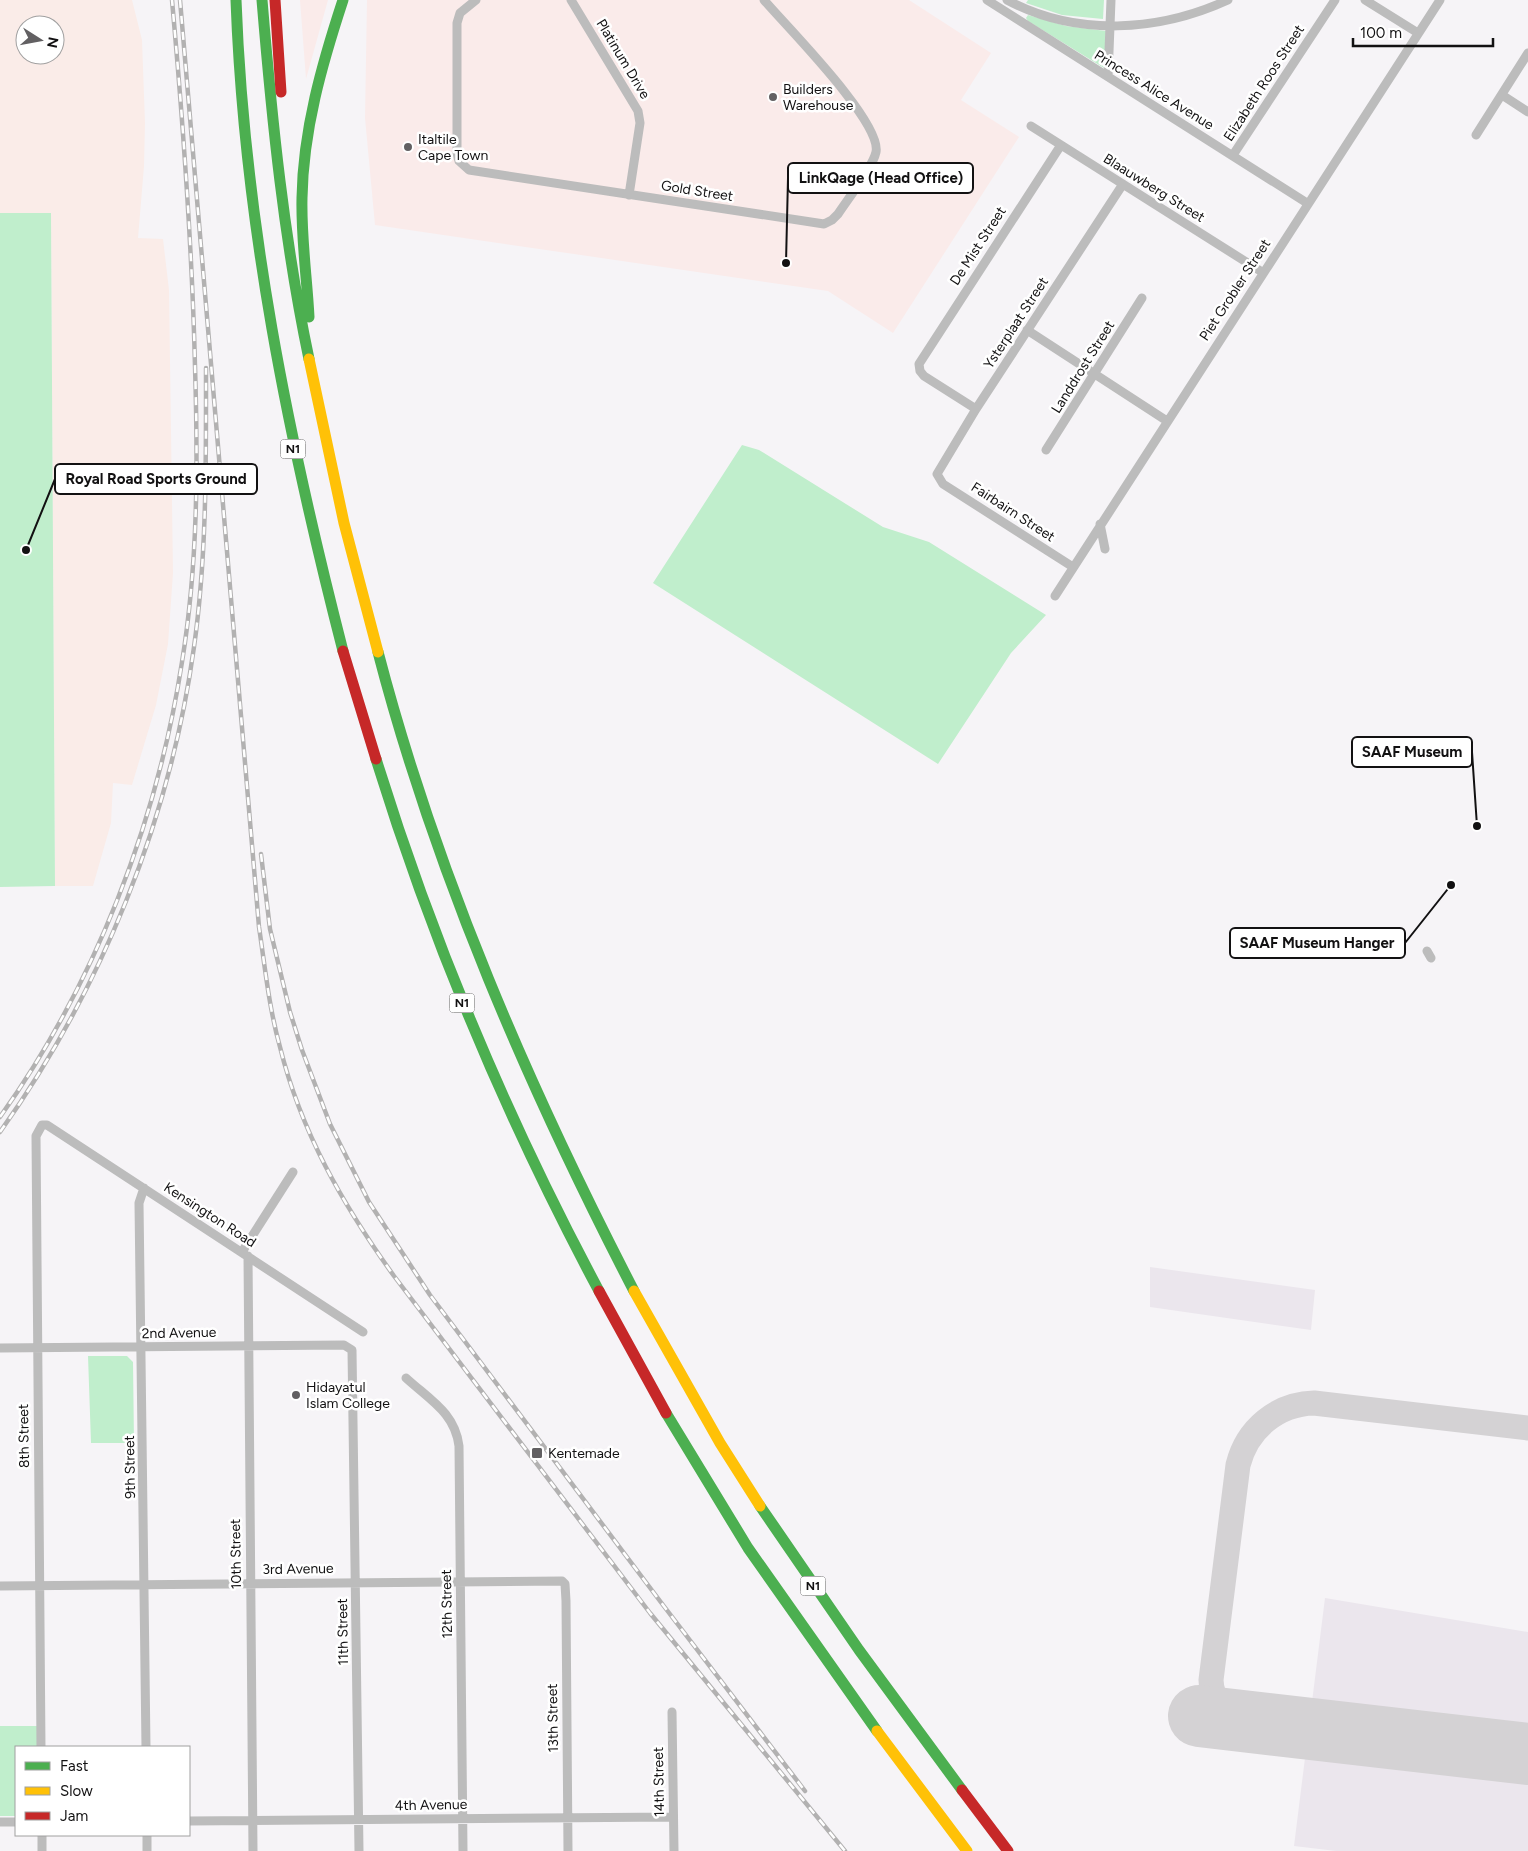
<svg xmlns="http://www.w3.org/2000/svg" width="1528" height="1851" font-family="Figtree,sans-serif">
	<rect width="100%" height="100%" fill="#f6f4f7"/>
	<path fill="#faebea" d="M300,0h28l-22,79z
		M367,0h542l82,53 -30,47 58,37 -126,196 -65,-42 -453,-66 -10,-107z"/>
	<path fill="#faece8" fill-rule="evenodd" d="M0,0h132l10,40 3,83 -1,43 -6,72 25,1 6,51 4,283 -5,71 -12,61 -24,80 -19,-2 -2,40 -18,63h-38l-4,-673h-51zM25,25h30v30h-30z"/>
	<path fill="#ebe6ed" d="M1150,1267l165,23 -4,40 -161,-23z
		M1325,1598l203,34v219h-192l-42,-5z"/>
	<path fill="#c0eecc" d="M1028,0h76l-1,19 -41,-4 -36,-12z
		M1028,15l38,11 40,5 -2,37 -76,-47 -2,-3z
		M0,213h51l4,673 -55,1z
		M742,445l17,5 124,77 46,15 117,73 -35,38 -73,111 -285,-181z
		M88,1356h39l6,6 1,81h-43z
		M0,1726h37v21h-21v69h-16z"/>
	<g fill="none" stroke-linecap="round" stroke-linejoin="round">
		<path stroke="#d4d2d4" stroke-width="25" d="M1249,1722c-22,-5 -37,-19 -38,-42l27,-215c9,-36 39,-61 76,-62l214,25"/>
		<path stroke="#d4d2d4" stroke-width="62" d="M1199,1716l329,38"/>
		<path stroke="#bcbcbc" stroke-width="9" d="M476,0l-16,13 -3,10v131l2,7 10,9 355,54 8,-4 6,-6c9,-14 35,-47 38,-62 6,-30 -90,-126 -112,-152
			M571,0l67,111 2,12 -11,72
			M987,0l320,203
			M1007,0c69,37 151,32 221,0
			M1365,0l53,33
			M1108,77l3,-77
			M1502,95l26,17
			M1031,126l231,146
			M1476,135l52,-82
			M1233,155l102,-155
			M1027,330l140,91
			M976,409l-52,-33 -4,-5 -1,-7 142,-219
			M1046,450l96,-152
			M1100,524l5,25
			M1073,567l-130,-83 -6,-10 39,-65 147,-225
			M1055,596l385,-596
			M1427,951l4,7
			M144,1188l-5,15 7,544
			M242,1252l51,-80
			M248,1256l5,595
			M0,1348l344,-3 8,5 7,501
			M406,1378c24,22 49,35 53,68l4,405
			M0,1586l562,-5 3,3 1,17 2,250
			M672,1712l2,139
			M41,1747l-5,-611 6,-11h5l316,207
			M189,1821l484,-4
			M0,1822h16
			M42,1835v16
			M147,1835v16"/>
		<path stroke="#4caf50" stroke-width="11" d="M236,0c8,221 52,437 107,651
			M262,0c10,121 22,240 47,359
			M309,317c-2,-39 -8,-79 -7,-119 1,-68 20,-134 41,-198
			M378,652c58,222 151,436 256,639
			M376,759c57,184 132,362 223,532
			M666,1413l82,135 129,183
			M760,1506l99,144 103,140"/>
		<path stroke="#ffc107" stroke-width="11" d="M309,359l35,164 34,129
			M634,1291l86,152 40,63
			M877,1731l90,120"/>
		<path stroke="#c62828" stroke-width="11" d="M275,0l6,92
			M343,651l33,108
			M599,1291l67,122
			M962,1790l46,61"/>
		<defs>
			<path id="rail" d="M180,0l79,927c6,40 10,81 21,120 21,85 63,158 114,229l256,337 195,238
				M261,854l9,75 20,83 12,38 28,74 39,78 61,93 233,310 142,186
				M0,1117c95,-133 157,-294 182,-455 16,-98 16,-197 13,-296 -3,-122 -12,-244 -23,-366
				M0,1132c101,-142 170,-311 194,-485 13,-93 12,-186 12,-279"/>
		</defs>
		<use href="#rail" stroke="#b2b1b1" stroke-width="4.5"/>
		<use href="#rail" stroke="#fff" stroke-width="2.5" stroke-dasharray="8" stroke-linecap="butt"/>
	</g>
	<g fill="#626062" stroke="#fff" stroke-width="2">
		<circle cx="773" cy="97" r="5"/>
		<circle cx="408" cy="147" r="5"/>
		<circle cx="296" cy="1395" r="5"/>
		<rect x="531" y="1447" width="12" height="12" rx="2.5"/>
	</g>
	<g text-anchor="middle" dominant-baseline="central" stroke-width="5" stroke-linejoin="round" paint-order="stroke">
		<g fill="#fff" stroke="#595859" stroke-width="1">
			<rect x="280.5" y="439.5" width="25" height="19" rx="4"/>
			<rect x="449.5" y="993.5" width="25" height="19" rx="4"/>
			<rect x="800.5" y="1576.5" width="25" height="19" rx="4"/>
		</g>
		<g font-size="12" font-weight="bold" fill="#121112">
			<text x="293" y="449">N1</text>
			<text x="462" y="1003">N1</text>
			<text x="813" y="1586">N1</text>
		</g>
		<g font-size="14" fill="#121112" stroke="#fff">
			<text transform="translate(623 59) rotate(59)">Platinum Drive</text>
			<text transform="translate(1264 83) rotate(-57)">Elizabeth Roos Street</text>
			<text transform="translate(1154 90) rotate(32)">Princess Alice Avenue</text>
			<text transform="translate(1154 188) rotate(32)">Blaauwberg Street</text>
			<text transform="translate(697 191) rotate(9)">Gold Street</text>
			<text transform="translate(978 246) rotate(-57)">De Mist Street</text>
			<text transform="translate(1235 290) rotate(-57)">Piet Grobler Street</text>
			<text transform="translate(1016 323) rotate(-57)">Ysterplaat Street</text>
			<text transform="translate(1083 367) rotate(-58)">Landdrost Street</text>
			<text transform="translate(1013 512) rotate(33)">Fairbairn Street</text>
			<text transform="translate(210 1215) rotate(33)">Kensington Road</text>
			<text transform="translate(179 1333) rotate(-1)">2nd Avenue</text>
			<text transform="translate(24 1436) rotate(-91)">8th Street</text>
			<text transform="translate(130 1467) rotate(-91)">9th Street</text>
			<text transform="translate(236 1554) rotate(-91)">10th Street</text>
			<text transform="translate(298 1569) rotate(-1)">3rd Avenue</text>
			<text transform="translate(447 1604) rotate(-91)">12th Street</text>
			<text transform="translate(343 1632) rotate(-91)">11th Street</text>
			<text transform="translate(553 1718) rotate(-91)">13th Street</text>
			<text transform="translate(659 1782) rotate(-91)">14th Street</text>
			<text transform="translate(431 1805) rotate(-1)">4th Avenue</text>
		</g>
		<g font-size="14" fill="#121112" stroke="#fff" text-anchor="start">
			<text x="783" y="89">Builders<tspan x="783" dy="16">Warehouse</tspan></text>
			<text x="418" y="139">Italtile<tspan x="418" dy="16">Cape Town</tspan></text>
			<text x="306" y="1387">Hidayatul<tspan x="306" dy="16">Islam College</tspan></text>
			<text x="548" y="1453">Kentemade</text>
		</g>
	</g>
	<path fill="none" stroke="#121112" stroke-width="2" d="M786 263L788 178M26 550L55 479M1477 826L1472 752M1451 885L1405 943"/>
	<g fill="#121112" stroke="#fff" stroke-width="2">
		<circle cx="786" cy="263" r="5"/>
		<circle cx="26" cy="550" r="5"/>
		<circle cx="1477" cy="826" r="5"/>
		<circle cx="1451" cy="885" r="5"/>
	</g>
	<g fill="#fff" stroke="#121112" stroke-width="2">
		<rect x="788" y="163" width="185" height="30" rx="5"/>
		<rect x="55" y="464" width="202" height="30" rx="5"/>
		<rect x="1352" y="737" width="120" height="30" rx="5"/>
		<rect x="1230" y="928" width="175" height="30" rx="5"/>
	</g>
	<g font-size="15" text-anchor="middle" font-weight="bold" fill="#121112">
		<text x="881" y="183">LinkQage (Head Office)</text>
		<text x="156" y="484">Royal Road Sports Ground</text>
		<text x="1412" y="757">SAAF Museum</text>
		<text x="1317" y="948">SAAF Museum Hanger</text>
	</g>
	<rect x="15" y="1746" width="175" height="90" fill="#ffffff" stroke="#a0a0a0"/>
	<rect x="25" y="1762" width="25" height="8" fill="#4caf50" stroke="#a0a0a0"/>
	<text x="60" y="1771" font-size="15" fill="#121112">Fast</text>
	<rect x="25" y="1787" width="25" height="8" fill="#ffc107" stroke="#a0a0a0"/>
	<text x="60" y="1796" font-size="15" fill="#121112">Slow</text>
	<rect x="25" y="1812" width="25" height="8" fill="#c62828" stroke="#a0a0a0"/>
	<text x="60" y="1821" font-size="15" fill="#121112">Jam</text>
	<g transform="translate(40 40) rotate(101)"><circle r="24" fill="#ffffff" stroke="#a0a0a0"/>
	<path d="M0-4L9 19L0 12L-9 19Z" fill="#626062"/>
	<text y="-8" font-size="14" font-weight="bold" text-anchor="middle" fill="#121112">N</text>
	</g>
	<path d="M1353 38v8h140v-8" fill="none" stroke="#121112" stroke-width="2.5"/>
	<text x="1360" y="38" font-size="15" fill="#121112" stroke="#ffffff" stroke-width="4" paint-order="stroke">100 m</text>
</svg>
